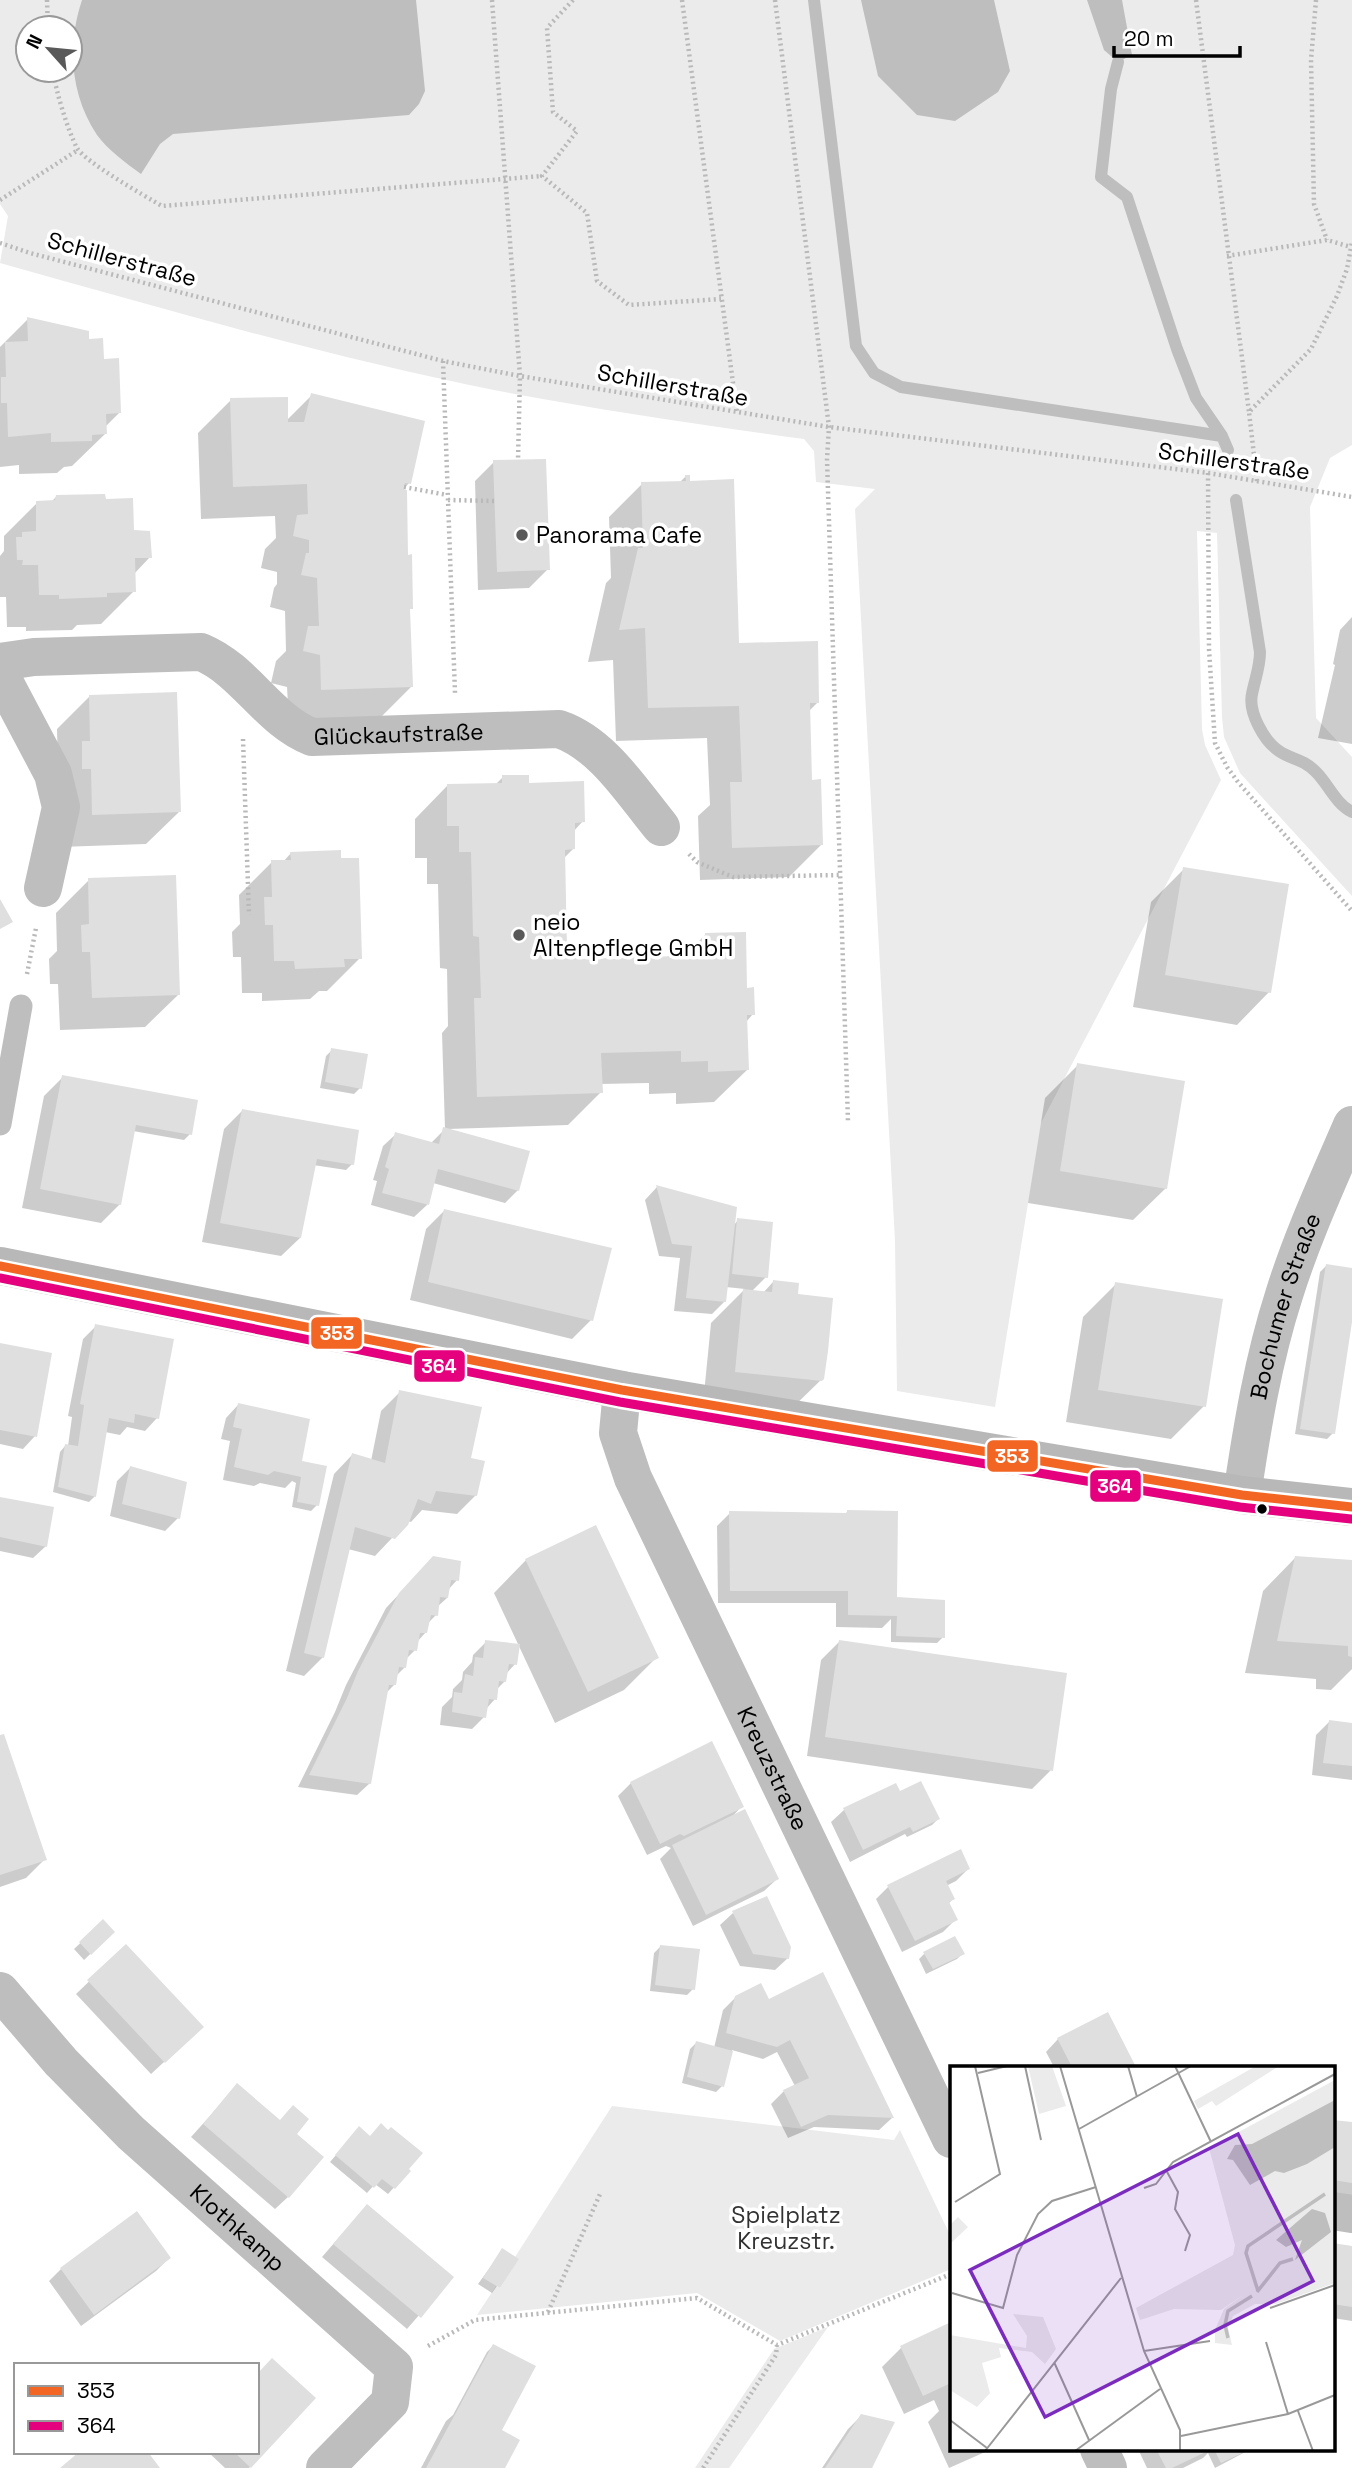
<svg xmlns="http://www.w3.org/2000/svg" width="1352" height="2468" font-family="'Space Grotesk',sans-serif">
	<rect width="100%" height="100%" fill="#fff"/>
	<path fill="#ebebeb" fill-rule="evenodd" d="M0,0h1352v445l-22,13 -20,49 6,211 36,39v139l-112,-123 -16,-36 -2,-20 -5,-184 -20,-2 5,198 3,16 16,35 -180,343 -46,284 -98,-16 -2,-150 -40,-732 20,-20 -59,-7 -2,-31 -10,-12c-102,-14 -204,-29 -305,-48 -168,-33 -334,-82 -499,-128l8,-47 -8,-12zM28,28h42v42h-42z
		M612,2106l282,34 6,-10 51,107v32l-171,72 -83,-48 -220,22 19,-29 4,2 18,-29 -3,-2z
		M828,2327l-99,141h-34l79,-119z"/>
	<path fill="#bebebe" d="M82,0h334l9,91 -6,13 -10,11 -236,19 -13,10 -19,30c-15,-11 -33,-24 -44,-39 -27,-41 -30,-90 -15,-135z
		M861,0h133l16,71 -12,21 -43,29 -38,-6 -39,-39z
		M1087,0h35l10,55 -14,7 -14,-12z"/>
	<path fill="#0003" d="M28,319l59,21 15,20 17,53 -14,14v7l-33,32 -8,1 -7,6 -38,1v-9l-19,2v-120z
		M312,395l97,88 -8,9 10,116 -3,3 3,76 -33,33 -89,2 -2,-35 -16,-4 5,-22 10,-10 -1,-40 -15,-4 4,-19 3,-4v-12l-16,-4 4,-19 11,-11 -1,-22 -74,3 -3,-86 33,-33 56,20z
		M494,462l54,107 -19,19 -51,2 -3,-109z
		M686,476l52,169 80,57 -10,10 2,70 12,62 -33,33 -89,3 -2,-64 12,-11 -3,-67 -91,3 -3,-81 -25,2 18,-79 5,-5 -2,-61 33,-33 37,-1z
		M56,497l48,4 28,31 18,25 -16,17v17l-33,33 -24,1 -5,5 -46,1v-4h-19l-1,-30h-6v-41l4,-5v-15l33,-33 14,-1z
		M1352,617v127l-34,-6 17,-73 -2,-1 7,-34z
		M90,696l89,116 -33,32 -86,3 -3,-118z
		M503,777l24,7 56,37 -10,11 1,16 -11,11 2,91 12,11 89,-3 12,-12h16l11,-11 40,54 8,25 -7,8 1,48 -33,32 -38,2v-11l-27,1v-11l-49,1 1,8 -33,33 -120,4 70,61 -13,13 -72,-20 -6,22 -13,12 -43,-12 6,-24 -4,-1 10,-34 13,-12 35,9 14,-14 -3,-96 6,-7 -1,-57 -7,-1 -2,-84h-11v-26h-12v-39l32,-33 48,-1z
		M291,853l69,105 -33,33h-8l-9,8 -48,2v-8h-20l-1,-36h-8l-1,-25 8,-8 -1,-29 33,-33h11z
		M1184,869l85,123 -32,33 -104,-18 18,-105z
		M89,880l89,115 -33,32 -85,3 -2,-46h-8l-1,-25 8,-8 -1,-38z
		M332,1050l28,38 -6,6 -34,-6 6,-32z
		M1078,1065l88,123 -33,32 -105,-17 17,-105z
		M63,1077l127,57 -6,6 -51,-9 -13,73 -19,19 -79,-15 22,-112z
		M243,1110l109,54 -6,6 -33,-5 -13,73 -19,18 -79,-14 22,-113z
		M657,1187l77,38 4,-5 28,57 -14,14 11,2 10,-11 23,14 27,82 -36,35 -84,-9 8,-81 34,-34 -19,-2 -1,14 -13,13 -38,-3 6,-53 -21,-2 -14,-56z
		M445,1210l146,110 -19,19 -162,-39 16,-71z
		M1326,1266l26,4v41l-19,122 -6,6 -32,-5 25,-162z
		M1116,1284l88,122 -33,33 -105,-17 17,-105z
		M96,1326l61,92 -12,13 -18,-4 -7,8 -15,-3 -10,64 -6,6 -36,-10 7,-40 5,-6h3l4,-29 -4,-1 15,-77z
		M0,1345l35,91 -12,13 -23,-5z
		M400,1392l69,67 7,36 -19,19 -35,-4 -11,12 -3,-1 -33,35 -27,-7 -25,108 -19,19 -18,-5 48,-197 18,-19 19,6 10,-50z
		M238,1405l61,61 18,39 -6,6 -19,-4 4,-24 -4,-2 -7,7 -25,-5 -6,3 -31,-6 7,-39 -9,-2 5,-21z
		M130,1468l48,50 -13,13 -55,-15 7,-35z
		M0,1499l46,47 -13,12 -33,-7z
		M848,1511l47,88 48,38 -6,6 -46,-1v-23l-9,9 -46,-1v-24h-118l-1,-77 13,-13 115,1z
		M1295,1558l57,3v108l-21,21 -15,-1v-10l-71,-6 18,-82z
		M526,1560l131,97 -33,33 -69,33 -61,-130z
		M421,1571l36,9 -9,10 -1,8 -10,9 -1,8 -9,9 -1,8 -9,10 -2,8 -9,9 -1,8 -9,9 -2,9 -9,9 -15,89 -13,12 -59,-8 37,-75 11,-27 40,-77z
		M486,1642l29,22 -9,10 -1,7 -9,9 -1,9 -9,10 -2,8 -12,12 -32,-4 2,-18 10,-10 1,-8 9,-9 1,-8 9,-10 1,-7z
		M839,1642l212,128 -19,19 -225,-33 14,-96z
		M1329,1722l23,3v55l-40,-5 4,-40z
		M0,1737l45,122 -19,19 -26,9z
		M631,1783l111,23 -11,12 46,61 -13,12 -71,35 -33,-67 11,-11 -5,-2 -19,9 -29,-59z
		M895,1785l5,10 38,24 -6,6 -25,12 -2,-3 -55,28 -19,-40 13,-12z
		M968,1869l-12,12 -10,5 7,13 -5,5 8,15 -13,13 -41,20 -26,-53 12,-12z
		M733,1913l55,45 -13,12 -35,-4 -20,-41z
		M103,1922l10,10 -29,28 -10,-11z
		M126,1946l63,93 -38,35 -75,-80z
		M660,1947l33,42 -6,6 -37,-4 4,-38z
		M925,1953h38l-6,6 -31,15 -7,-15z
		M736,1997l33,4 123,117 -13,12 -65,-3 -26,11 -17,-34 13,-13 11,-5 -18,-34 -14,7 -31,-9 -10,36 -6,6 -34,-9 8,-34 6,-6 18,5 9,-38z
		M1107,2015l27,52h-80l-8,-15 12,-13z
		M237,2086l51,111 -13,12 -84,-72z
		M1333,2121l19,3v72l-19,-2z
		M353,2135l56,36 -21,23 -13,-10 -8,9 -37,-31z
		M355,2219l97,58 -45,52 -85,-72z
		M1333,2245l19,3v73l-19,-3z
		M502,2251l14,8 -24,34 -14,-9z
		M169,2258l-13,13 -75,55 -32,-45 12,-12z
		M951,2324v125h41l-43,19 -21,-46 11,-11 -5,-11 -30,14 -22,-47 19,-19z
		M493,2346l10,122h-82l25,-47 7,-6 34,-63z
		M314,2398l-65,70h-24l-17,-16h49z
		M861,2416l9,51 3,1h-51l26,-39z
		M1138,2449h113l-36,19 -7,-15 -5,5 -20,10h-36z"/>
	<g fill="none" stroke-linecap="round" stroke-linejoin="round">
		<path stroke="#bebebe" stroke-width="12" d="M814,0l42,346 18,27 27,14 321,49
			M1118,62l-7,27 -10,88 26,20 50,152 19,49 26,38 6,14
			M1236,500l24,152c0,15 -5,27 -8,42 -4,18 12,47 27,57 13,9 23,7 37,21 13,13 19,31 36,40"/>
	</g>
	<path fill="#dfdfdf" d="M27,317l62,14v8l14,-1 1,21 15,-1 2,55 -15,1 1,20 -15,1v6l-41,1v-9l-43,4 -1,-34h-6v-26h5l-1,-35 23,-1z
		M311,393l114,28 -14,63 -6,-1 -1,4v3h3l1,65 4,-1 1,55h-3l3,78 -92,3 -1,-35 -17,-4 5,-25h11l-2,-48 -16,-3 5,-22h3v-13l-16,-4 4,-21 11,-1 -1,-30 -74,3 -3,-89 58,-1v25h16z
		M546,459l4,111 -53,2 -4,-112z
		M685,475h5v6l44,-2 5,164 79,-2 1,62h-9l2,77 9,-1 2,66 -91,3 -2,-66h12l-3,-76 -91,2 -3,-80 -26,2 19,-82h5l-2,-66 45,-1z
		M105,494l1,5 27,-1 1,32 16,1 2,27h-17l1,34 -29,1v4l-48,2v-4h-20l-1,-30h-16l1,-5h-6l-1,-23h6v-5l14,-1v-30l19,-1 1,-5z
		M177,692l4,120 -89,3 -1,-46h-9v-28h8l-1,-46z
		M502,775h27v8l55,-2 1,41 -10,1v26l-10,1 2,99 11,10 100,-3 -1,-12h28v-11l41,-1 1,56 7,-1 1,28h-8l2,55 -41,2v-11l-27,1v-11l-80,2 2,40 -126,4 -3,-99h7l-2,-61 -6,-1 -2,-84h-12v-26h-12v-42l55,-1z
		M341,850v8h18l3,101h-18l1,8 -50,2 -1,-8h-20l-1,-36h-8l-1,-28h8l-1,-37h20l-1,-8z
		M1183,867l106,17 -18,109 -106,-18z
		M176,875l4,120 -88,3 -2,-46h-8l-1,-27 8,-1 -1,-46z
		M0,899l13,23 -13,7z
		M331,1048l37,6 -6,35 -37,-7z
		M1077,1063l108,18 -18,108 -107,-18z
		M62,1075l136,25 -6,35 -56,-10 -15,80 -81,-16z
		M242,1109l117,21 -5,35 -37,-6 -16,79 -81,-15z
		M443,1127l87,24 -11,40 -81,-22 -9,36 -47,-12 7,-24 -4,-2 10,-35 44,12z
		M656,1185l81,22 -11,95 -40,-4 6,-52 -20,-2z
		M444,1209l168,39 -19,73 -165,-39z
		M737,1218l36,4 -5,56 -36,-4z
		M1326,1264l26,4v54l-17,112 -35,-5z
		M773,1280l26,3 -1,11 35,4 -5,53 -4,28 -2,2 -87,-9 8,-83 29,3z
		M1115,1282l108,17 -17,108 -108,-17z
		M95,1324l79,15 -15,80 -24,-5 -1,9 -25,-5 -13,79 -38,-10 7,-43 13,2 6,-41 -4,-1z
		M0,1343l52,10 -15,84 -37,-7z
		M399,1390l83,17 -11,51 14,3 -8,35 -41,-5 -5,13 -13,-5 -10,26 -13,14 -40,-12 -31,131 -20,-5 48,-200 33,10z
		M238,1403l72,16 -8,42 25,5 -8,40 -22,-4 4,-25 -27,-6 -6,4 -34,-8 8,-38 -9,-2z
		M130,1466l57,16 -7,37 -58,-15z
		M0,1497l54,10 -7,40 -47,-10z
		M847,1510l51,1 -1,86 48,3v38l-49,-2 1,-20 -49,-1v-24h-118l-1,-80 118,2z
		M596,1525l63,133 -71,34 -63,-133z
		M433,1556l28,5 -2,20 -8,-1 -3,18 -8,-1 -2,19 -7,-1 -4,18h-7l-3,18 -8,-1 -3,18 -7,-1 -3,18h-7l-18,99 -62,-9 38,-77 11,-27 41,-78z
		M1295,1556l57,4v97l-4,-1v-10l-71,-5z
		M485,1640l35,4 -3,21 -8,-1 -3,18 -7,-1 -2,19 -8,-1 -3,19 -34,-6 2,-20 8,1 3,-19 8,2 2,-19 8,1z
		M839,1640l228,33 -14,98 -228,-34z
		M1329,1720l23,3v43l-29,-3z
		M4,1734l43,126 -47,15v-140z
		M712,1741l32,66 -60,29 -4,-2 -20,10 -30,-62z
		M921,1781l19,38 -27,13 -3,-5 -47,23 -20,-42 53,-25 4,8z
		M745,1809l34,70 -73,36 -34,-70z
		M961,1849l9,20 -24,12 9,18 -6,3 9,18 -43,21 -28,-56z
		M767,1896l24,51 -2,12 -36,-5 -21,-43z
		M103,1919l12,13 -24,23 -12,-13z
		M955,1936l10,18 -32,15 -10,-17z
		M126,1944l78,83 -39,36 -78,-83z
		M660,1945l40,4 -5,41 -40,-5z
		M823,1972l57,117 14,29 -66,-3 -27,12 -18,-37 26,-12 -19,-38 -13,7 -51,-14 9,-37 26,-13 8,16z
		M1108,2012l28,55h-64l-15,-29z
		M696,2041l37,10 -9,36 -37,-10z
		M237,2083l43,37 13,-15 16,14 -12,15 27,23 -35,41 -86,-74z
		M1333,2120l19,2v61l-19,-3z
		M381,2123l7,7 3,-3 32,26 -14,16 2,2 -16,18 -13,-10 -8,9 -39,-33 24,-29 11,10z
		M367,2204l87,73 -33,41 -88,-74z
		M137,2211l34,47 -77,57 -34,-47z
		M1333,2243l19,3v61l-19,-3z
		M502,2248l17,11 -19,29 -17,-10z
		M951,2322v61l-28,13 -23,-50z
		M493,2344l43,22 -34,64 18,10 -15,28h-79z
		M272,2358l44,40 -65,70 -17,-16h23v-78z
		M861,2414l34,8 -23,46h-47z
		M1156,2449h56l-40,19h-6z
		M1214,2449h37l-30,14z
		M79,2452h69l12,16h-100z"/>
	<g fill="none" stroke-linecap="round" stroke-linejoin="round">
		<path stroke="#b9b9b9" stroke-width="4.5" stroke-dasharray="2 3.5" stroke-linecap="butt" d="M47,0l1,28
			M492,0l28,376 -2,84
			M573,0l-26,28 6,84 24,19 -35,45 45,37 10,68 32,24 92,-6
			M682,0l55,413
			M775,0l54,427 -2,32 21,663
			M1196,0l53,412
			M1316,0l-5,60 3,144 13,36
			M53,70c2,19 15,61 24,78 8,14 68,48 85,58l380,-30
			M0,200l78,-50
			M0,243l30,10 413,108 77,15 309,51 379,46 144,24
			M1227,256l100,-16 24,7
			M443,361l12,332
			M1208,473l1,176 6,94 12,24 11,15 114,129
			M1257,481l-8,-69 62,-63 26,-53 10,-27 5,-27
			M404,487l43,8
			M448,500l46,1
			M243,739l6,176
			M689,854l8,8 36,15 107,-2
			M27,974l9,-46
			M548,2312l52,-118
			M428,2346l47,-26 222,-22 80,47 174,-71
			M703,2468l73,-113 1,-10"/>
		<path stroke="#bebebe" stroke-width="23" d="M0,1124l21,-118"/>
		<g stroke="#bebebe" stroke-width="38">
			<path id="s1" d="M0,662l34,-5 167,-5c44,18 67,68 111,85l247,-8c44,15 73,63 102,98"/>
			<path d="M0,674l53,100 8,33 -18,81"/>
			<path id="s2" d="M622,1390l-4,43 15,45 318,661"/>
			<path id="s3" d="M1242,1495c10,-67 21,-135 42,-200 18,-58 44,-114 68,-170"/>
			<path id="s4" d="M0,1991l61,71 70,71 263,234 -4,35 -65,66"/>
			<path d="M1333,2211l19,3"/>
			<path d="M1099,2449l9,19"/>
		</g>
		<path stroke="#b8b8b8" stroke-width="38" d="M0,1266l622,124 620,105 110,12"/>
		<defs>
			<path id="bus-1" d="M0,1266l622,124 620,105 110,12"/>
			<path id="bus-2" d="M0,1278l620,124 620,105 111,12"/>
		</defs>
		<use href="#bus-1" stroke="#fff" stroke-width="14"/>
		<use href="#bus-2" stroke="#fff" stroke-width="14"/>
		<use href="#bus-1" stroke="#f26522" stroke-width="9"/>
		<use href="#bus-2" stroke="#e5007d" stroke-width="9"/>
	</g>
	<g fill="#595959" stroke="#fff" stroke-width="2.5">
		<circle cx="522" cy="535" r="7"/>
		<circle cx="519" cy="935" r="7"/>
	</g>
	<circle fill="#000" stroke="#fff" stroke-width="2.5" cx="1262" cy="1509" r="6"/>
	<g text-anchor="middle" dominant-baseline="central" stroke-width="7" stroke-linejoin="round" paint-order="stroke">
		<g font-size="23" fill="#000" stroke="#fff">
			<text transform="translate(122 259) rotate(15)">Schillerstraße</text>
			<text transform="translate(673 385) rotate(10)">Schillerstraße</text>
			<text transform="translate(1234 461) rotate(8)">Schillerstraße</text>
			<text stroke="none"><textPath href="#s1" startOffset="429">Glückaufstraße</textPath></text>
			<text stroke="none"><textPath href="#s3" startOffset="194">Bochumer Straße</textPath></text>
			<text stroke="none"><textPath href="#s2" startOffset="413">Kreuzstraße</textPath></text>
			<text stroke="none"><textPath href="#s4" startOffset="336">Klothkamp</textPath></text>
		</g>
		<g font-size="23" fill="#000" stroke="#fff" text-anchor="start">
			<text x="536" y="535">Panorama Cafe</text>
			<text x="533" y="922">neio<tspan x="533" dy="26">Altenpflege GmbH</tspan></text>
		</g>
		<g font-size="23" fill="#323232" stroke="#fff">
			<text x="786" y="2215">Spielplatz<tspan x="786" dy="26">Kreuzstr.</tspan></text>
		</g>
	</g>
	<g transform="translate(950 2066)">
		<rect width="385" height="385" fill="#fff"/>
		<path d="M78,0h24l14,40 -27,8zM306,0h23l-63,40 -4,-5 -14,8 -4,-8zM385,14v203l-59,21h-21l-22,12 -5,12 4,17 -17,-2v-13l9,-21 22,-16 -25,17 -47,-1 -34,11 -4,-12 97,-53 2,-10 -26,-97zM8,151l10,10 -18,17v-19zM63,248l30,3 13,32 -11,15 -13,-12 -33,-4 2,9 -19,6 8,30 -13,14 -27,-17v-55l76,13 1,-12z" fill="#ebebeb"/>
		<path d="M385,34v47l-28,17 -23,9 -9,-2 -25,14 -17,-25 -6,-1 8,-14 17,-1zM362,143l13,4 6,19 -36,28 7,-20 -16,7 -10,-7z" fill="#bebebe"/>
		<path fill="none" stroke="#bebebe" stroke-width="3.5" d="M308,225l-12,-38 2,-7 77,-52M307,226l23,-29 13,-4M278,272l-3,-13 3,-14 24,-15"/>
		<path fill="none" stroke="#999" stroke-width="2" d="M75,0l16,74M110,0l84,285 36,79v21M178,0l9,31M225,0l36,76M28,7l29,-7M129,63l112,-63M216,104l12,22 -3,17 15,26 -5,16M194,122l12,-4 17,-22 162,-88M5,136l45,-28 -25,-108M2,227l51,15 14,-53 21,-41 14,-13 44,-14M320,242l65,-23M316,276l22,72M194,285l66,-10M104,296l35,78M348,345l15,40M0,354l37,28M231,370l107,-22 47,-19M35,385l136,-173M125,385l85,-62"/>
		<path fill="#7b2cbf" fill-opacity="0.15" stroke="#7b2cbf" stroke-width="3.5" d="M288,68l75,147 -268,136 -75,-147z"/>
		<rect width="385" height="385" fill="none" stroke="#000" stroke-width="3.5"/>
	</g>
	<g stroke="#fff" stroke-width="2.5">
		<rect x="310" y="1316" width="53" height="34" rx="7" fill="#f26522"/>
		<rect x="413" y="1349" width="53" height="34" rx="7" fill="#e5007d"/>
		<rect x="986" y="1439" width="53" height="34" rx="7" fill="#f26522"/>
		<rect x="1089" y="1469" width="53" height="34" rx="7" fill="#e5007d"/>
	</g>
	<g font-size="19" text-anchor="middle" font-weight="bold" fill="#fff">
		<text x="337" y="1340">353</text>
		<text x="439" y="1373">364</text>
		<text x="1012" y="1463">353</text>
		<text x="1115" y="1493">364</text>
	</g>
	<rect x="14" y="2363" width="245" height="91" fill="#ffffff" stroke="#999999" stroke-width="2"/>
	<rect x="28" y="2386" width="35" height="10" fill="#f26522" stroke="#999999" stroke-width="2"/>
	<text x="77" y="2398" font-size="21" fill="#000000">353</text>
	<rect x="28" y="2421" width="35" height="10" fill="#e5007d" stroke="#999999" stroke-width="2"/>
	<text x="77" y="2433" font-size="21" fill="#000000">364</text>
	<g transform="translate(49 49) rotate(297)"><circle r="33" fill="#ffffff" stroke="#999999" stroke-width="2"/>
	<path d="M0-5L12 26L0 18L-12 26Z" fill="#595959"/>
	<text y="-10" font-size="19" font-weight="bold" text-anchor="middle" fill="#000000">N</text>
	</g>
	<path d="M1114 46v10h126v-10" fill="none" stroke="#000000" stroke-width="3.5"/>
	<text x="1124" y="46" font-size="21" fill="#000000" stroke="#ffffff" stroke-width="5" paint-order="stroke">20 m</text>
</svg>
